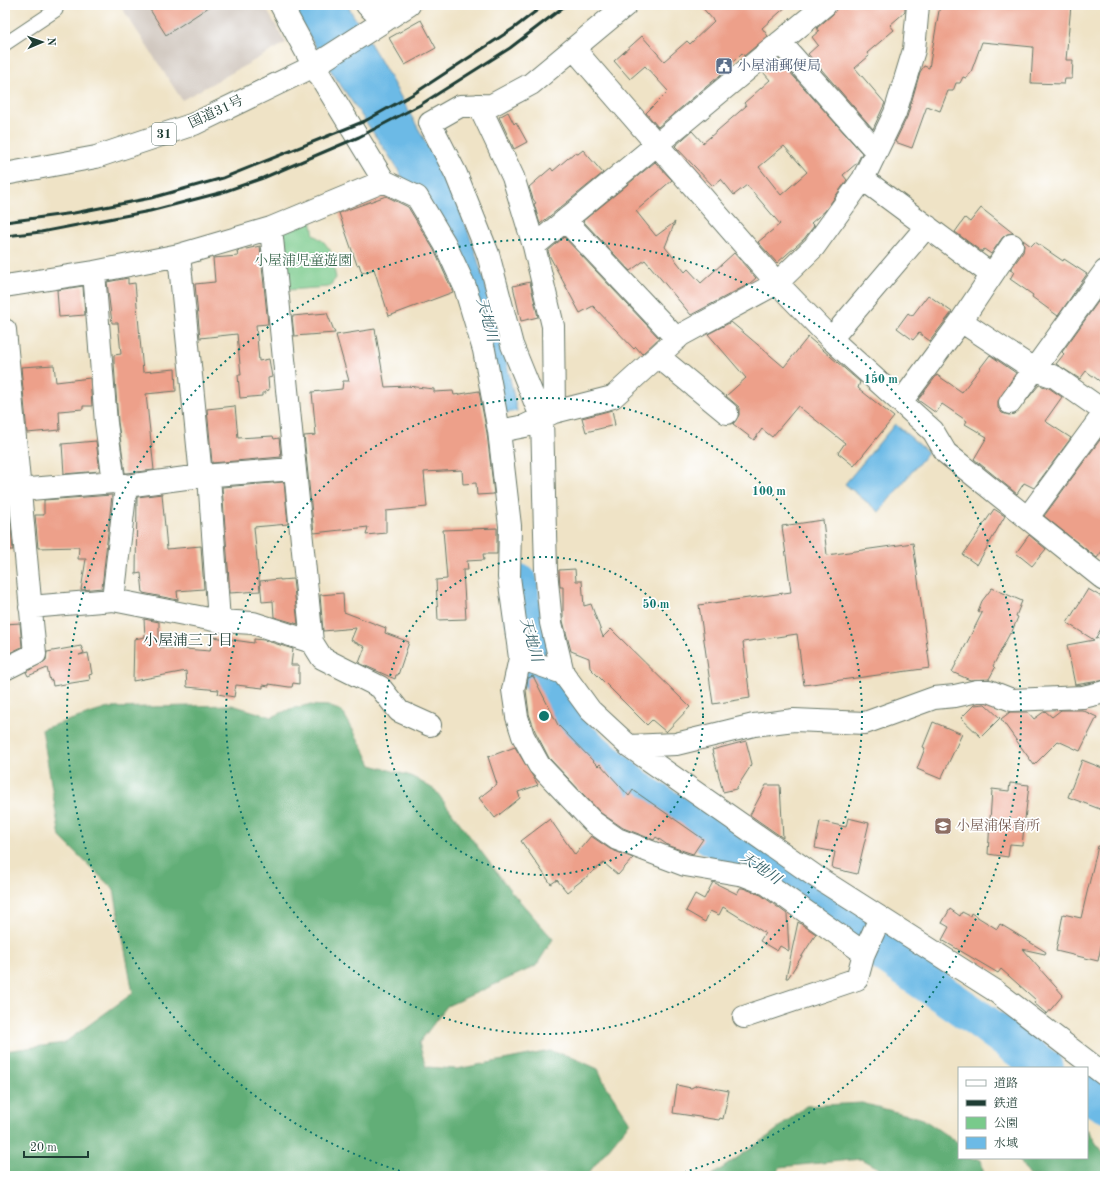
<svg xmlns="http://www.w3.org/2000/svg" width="1110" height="1181" font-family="'Old Standard TT','Noto Serif JP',serif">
	<rect width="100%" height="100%" fill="#fff"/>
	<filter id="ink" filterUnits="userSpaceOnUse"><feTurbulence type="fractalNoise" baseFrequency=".025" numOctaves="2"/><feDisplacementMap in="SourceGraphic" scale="8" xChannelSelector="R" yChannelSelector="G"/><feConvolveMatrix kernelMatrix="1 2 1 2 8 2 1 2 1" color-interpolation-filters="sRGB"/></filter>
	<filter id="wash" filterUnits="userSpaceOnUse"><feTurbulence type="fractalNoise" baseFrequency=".012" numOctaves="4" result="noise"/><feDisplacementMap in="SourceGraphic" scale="16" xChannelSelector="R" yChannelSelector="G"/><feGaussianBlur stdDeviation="0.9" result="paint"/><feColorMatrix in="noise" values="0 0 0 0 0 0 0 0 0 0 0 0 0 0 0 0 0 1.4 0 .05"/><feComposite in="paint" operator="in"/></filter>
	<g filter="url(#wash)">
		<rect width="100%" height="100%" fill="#efe3c6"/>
		<path fill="#ccc2b9" d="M120,5h144l22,38 -104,57z"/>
		<path fill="#79ca8b" stroke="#4c8460" d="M311,220l3,15 10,7 6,8 6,28 -7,9 -41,3 -15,-56z"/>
		<path fill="#62ae77" stroke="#407656" d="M232,705l40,12 18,-8 17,-4 21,1 14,5c10,17 21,36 29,54l40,11 24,14 75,100 43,49 -17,27 -89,40 -28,37 7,24 31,2 93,-18 19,5 29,13 7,15 25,38 -44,54h-581v-125l59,-8 69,-50 -19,-103 -54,-53 -18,-108 66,-21z
			M862,1103l61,16 36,25v14l22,1 3,17h-92l-31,-17 -81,8 -5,9h-64l59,-41 36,-29z
			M1087,1129l18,28v19h-75l-12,-18h69z"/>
		<path fill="#6cbae6" stroke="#467c8d" d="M290,5h57l35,58 73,132 20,56 26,86 16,74 -24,4 -11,-52 -47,-130 -41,-70 -61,-89z
			M895,424l33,28 -49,60 -34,-28z"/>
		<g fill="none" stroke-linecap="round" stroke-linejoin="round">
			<path stroke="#6cbae6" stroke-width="38" d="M519,583l3,31 20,68 30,52 69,58 92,58 243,167 69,51
				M1087,1094l18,10"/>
		</g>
		<g id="blocks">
			<path fill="#eda08a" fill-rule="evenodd" d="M147,5h65l-46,30z
				M700,5h88l-26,23 6,8 -24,20 -2,-3 -24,24 -60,50 -12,-14 22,-22 -23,-25 -15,13 -16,-18 28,-25 22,25 23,-20 3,3 24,-23z
				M837,5h68v7l-15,13 4,5 -27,23 2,3 -14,12 30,35 -12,26 -65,-75 10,-9 -6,-8 7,-6 -2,-3 16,-14z
				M940,5h131l-5,55h7l-1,19h-7l-1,5 -33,-1 2,-36 -51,-5 -11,30 -2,1 -3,5 -3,-1 -3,6h-4l-3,8h-5l-8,20 -13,-5 -15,42 -17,-6 12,-25 13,-45 4,-6 5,2z
				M421,20l15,28 -31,17 -16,-27z
				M779,60l83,93 -5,10 -14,12 4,5 -22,31 -14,12 3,3 -10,13 -27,24 -19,-21 22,-18 -33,-39 -13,10 -13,-16 -8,7 -38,-40 17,-15 11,12 43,-37 -2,-3 26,-23 -7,-8zM784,146l23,26 -26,23 -22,-28z
				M508,112l6,12 2,-2 11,20 -13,7 -15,-32z
				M583,150l20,23 -63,51 -6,-20 2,-1 -3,-4 -4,-12 22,-19 2,3 21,-18 4,1z
				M655,162l17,18 -36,31 20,25 19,-14 -10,25 20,25 3,-3 13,14 33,-30 22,25 -7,6 -58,31 -46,-55 -15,11 -47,-50z
				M386,196l22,11 26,43 19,42 -64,24 -15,-47 -12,4 -3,-9 -2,1 -18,-52z
				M981,208l32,25 -6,1 -5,4 -11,16 -7,-5 -2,3 -27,-20 10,-14 5,4z
				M564,237l95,101 -17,16 -6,-7 -2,2 -41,-43 -13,7 -30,-56 -2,-6z
				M1023,240l8,6 4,-4 28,19 1,-2 23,15 -29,42 -26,-19 1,-2 -23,-16 4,-7 -4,-2 13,-18 1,-6z
				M260,246l8,78 -12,1 3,36 10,-2 3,18 -4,1 1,12 -4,1 1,2h-4v3l-22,2 -2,-23h3l-4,-41 -37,4 -5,-54 20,-2 -2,-24 25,-2 -1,-5z
				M128,278v6l7,-1 8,89 32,-3 1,22 -30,3 8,76 -27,3h-2l-7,-51 -4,-59v-8l7,-1 -3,-31h-6l-5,-41z
				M530,282l8,35 -17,4 -8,-35z
				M83,286l2,29 -26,2 -2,-27z
				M1105,292v93l-19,-14 -6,8 -24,-15 8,-10 -2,-2z
				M928,295l24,17 -22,29 -11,-8 -6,7 -16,-12 11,-15 4,3z
				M327,313l8,20 -41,3 -2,-20z
				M731,322l53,45 24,-30 52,45 -2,6 36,29 -40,49 -16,-13 7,-10 -47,-37 -26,31 -10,-8 -8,11 -21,-16 6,-9v-8l-13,-11 20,-18 -38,-44z
				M375,329l10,58 22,-1 27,3v3l19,-1 1,4 25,-4 8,42 7,61 -17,1 -1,-12 -13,1 -1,-14 -38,2 3,35 -41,4v22l-20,2 2,-8 -54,6 -10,-97 12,-1 -4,-43 30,-3 1,-8h6l-13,-46z
				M990,355l26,18 -18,28v7l4,5 7,2 6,-1 24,-29 10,3 13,9 -17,24 26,17 -37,50 -10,-5 -7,11 -43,-35 13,-22 -22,-13 2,-3 -25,-17 -6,9 -18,-13 19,-25 25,17z
				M54,365l2,17 34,-4 2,28h-9v3l-24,2 1,19 -33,3 -6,-66z
				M235,406l3,32 35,-2 1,3 5,-1 2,19 -69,6 -5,-54z
				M612,410l3,15 -29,7 -4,-14z
				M1105,433v114l-8,11 -53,-42z
				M96,441l4,30 -36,3 -2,-30z
				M284,482l4,42 -34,3 6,64 -30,2 -8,-106z
				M162,494l5,55 34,-3 3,43 -27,2 1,9 -35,-7 -2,-20 -5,1 1,-77z
				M112,495l-10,93 -21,2 5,-31h-8l1,-12 -41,1 -3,-33h9v-15z
				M994,509l11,7 -28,49 -14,-10z
				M5,516h5l3,34h-8z
				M823,520l4,35 86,-12 17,125 -126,17 -7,-51 -54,8 7,56 -37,6 -14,-99 92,-13 -9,-66z
				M497,528v26h-14l1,6 -17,1 1,9h-5l3,49 -28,1 -2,-40 11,-1 -4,-49z
				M1029,535l17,14 -14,17 -16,-13z
				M575,569l1,12h6l2,25 7,-2 12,33 8,-8 79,78 -24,25 -14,-12 -5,5 -57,-57 -1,-10 -18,-7 -8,-30v-34h-3l-1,-17z
				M280,579v1l13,-1 5,45 -24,-7 -1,-16 -11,1 -2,-21z
				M992,588l30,13 -6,15 2,1 -7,17 -1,-1 -17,33 2,2 -6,11 -19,1 -18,-8 30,-59 -4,-2 4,-10z
				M1088,589l17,10v23l-10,17 6,-1 4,18v24l-30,5 -8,-40 27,-5 -27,-17z
				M343,593l1,19 42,16 -1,5 24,9 -11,33h-2l-1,4 -36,-16 6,-16 -14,-7 5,-12 -33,3 -3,-36z
				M144,619l15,3v25l51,4 3,-14 41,6v-4l10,1 29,9 -2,16h8v19l-6,-1 -1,4h-3l-20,-3v2l-6,-1v3l-27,-3 -2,12 -16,-3 1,-4 -32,-3 -1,-16 -53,10 1,-42 11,-2z
				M20,623l2,24 -17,8v-31z
				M81,646l3,7 -5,2 9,-2 4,21 -3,1 1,5 -37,6 -1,-6 -2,1 -3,-13 -19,8 -2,-4 20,-12 1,-8z
				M533,676l25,49 40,41 2,-2 29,32 4,-6 70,49 -10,15 -24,-8 -13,-9 -2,3 -31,-12 -22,-15 -52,-55 -14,-27 -6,-17 -3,-24 2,-12z
				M985,704l15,14 -19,19 -20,-19 13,-13z
				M1061,710h21l15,7 -17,34 -22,-10 -24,24 -33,-46 9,-7h18l6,7 11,-8 7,6z
				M933,722l29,12 -21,45 -24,-10 8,-21 -2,-1z
				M746,741l6,23 -16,25 -13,3 -11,-42z
				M515,747l23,38 -20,7 2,6 -25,20 -16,-20 18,-14 -9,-27z
				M1082,760l23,9v42l-37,-14z
				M1010,783l19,2 -7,60 -12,-1 -2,13 -20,-3 4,-65 17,2z
				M766,785h14l3,53 -33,-23z
				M848,818l21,5 -12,51 -25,-6 3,-16 -20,-4 5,-27 26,6z
				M550,819l25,36 16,-19 19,13 23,9 -15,17 -14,-12 -37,29 -10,-12 -6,4 -30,-43z
				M1098,846l7,1v81l-7,33 -42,-10 7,-37 18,4z
				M713,882l24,12 3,-6h3l18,7 26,19 2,37 -9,-5 -3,5 -17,-10 5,-8 -42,-26 -4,8 -9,-4 -5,11 -19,-11 9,-17 9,5z
				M950,909l10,7 2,-4 8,4 1,-3 26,16 3,-5 46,28 -1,2 -23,-5 41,46 -16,19 -13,-11 2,-3 -35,-31 -3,4 -56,-33 7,-13 -7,-4z
				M798,922l18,12 -28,44h-2z
				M677,1085l14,3 6,-3 32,6 -6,28 -3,-1 -1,2 -46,-7z"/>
		</g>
	</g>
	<g filter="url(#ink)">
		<use href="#blocks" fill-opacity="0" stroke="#687767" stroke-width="1"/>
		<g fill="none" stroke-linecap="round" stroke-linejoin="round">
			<defs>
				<path id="lane" d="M5,44l51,-34 -3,-5"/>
				<path id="street" d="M281,5l33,61 70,115 33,16 28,47 20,43 19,63 15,81 11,95 -1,51 11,81 -7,32 4,27 6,19 16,29 54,57 24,17 68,26 59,10 23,9 97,69
					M367,5l17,16
					M780,42l96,109
					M574,49l203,234 54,56 102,92 13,22 159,127
					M479,105l34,72 21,69 19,80 1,86
					M863,179l129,96
					M565,220l112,119
					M271,228l41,414 10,16 58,29 19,24 31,14
					M534,246l291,-241
					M179,255l22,221
					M94,272l12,151 8,59
					M5,286l89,-14 85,-17 92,-27 113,-47
					M961,321l74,49 20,7 50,35
					M5,330l30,324 -30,15
					M831,339l96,-113
					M659,357l68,56
					M901,402l60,-81 51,-76
					M1010,403l95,-132
					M499,431l26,-5 29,-14 59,-15 68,-62 96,-52 37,-36 49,-68 32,-66 19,-63 4,-45
					M209,476l10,145
					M126,486l-13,114 106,21 34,2 59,19
					M6,491l108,-9 12,4 75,-10 93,-7
					M1028,517l77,-105
					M30,607l83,-7
					M520,658l43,15 27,37 39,36 186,130 179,114 111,85
					M563,673l-12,-50 -5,-53 -4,-151 -30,-74 -24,-91 -32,-80 -26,-51 30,-17 32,-1 39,-21 95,-79
					M629,746l47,-2 78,-19 40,-5 71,3 69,-25 21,-2 22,-5h12l23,9 71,-3 22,-5
					M744,1017l113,-38 7,-26 16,-35"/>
				<path id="highway" d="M5,174l91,-17 98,-33 120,-58 95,-61"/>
			</defs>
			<use href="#lane" stroke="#687767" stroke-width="15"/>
			<use href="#street" stroke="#687767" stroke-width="24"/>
			<use href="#highway" stroke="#687767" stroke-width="24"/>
			<use href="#lane" stroke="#fff" stroke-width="13"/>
			<use href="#street" stroke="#fff" stroke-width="22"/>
			<use href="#highway" stroke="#fff" stroke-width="22"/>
			<path stroke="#1f3d34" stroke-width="3" d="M5,222l69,-9 77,-15 72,-20 142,-57 50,-28 99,-65 30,-23
				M5,236l36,-4 109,-21 73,-19 40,-14 96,-41 61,-32 90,-57 56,-43"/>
		</g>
	</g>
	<g fill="none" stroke="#0f766e" stroke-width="2" stroke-dasharray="2 4">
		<circle cx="544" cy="716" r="159"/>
		<circle cx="544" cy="716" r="318"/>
		<path d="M417 1176A477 477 0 1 1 671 1176"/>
	</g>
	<defs>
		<symbol id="civic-square" viewBox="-11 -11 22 22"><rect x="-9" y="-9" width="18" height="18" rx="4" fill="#5c6f8a" stroke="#fff"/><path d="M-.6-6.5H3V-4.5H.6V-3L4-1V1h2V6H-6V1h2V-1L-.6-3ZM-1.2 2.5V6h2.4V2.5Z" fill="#fff"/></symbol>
		<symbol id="school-square" viewBox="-11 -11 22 22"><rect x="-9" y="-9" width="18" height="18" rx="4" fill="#8d6e63" stroke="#fff"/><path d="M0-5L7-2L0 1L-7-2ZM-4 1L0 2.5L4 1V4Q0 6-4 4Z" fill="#fff"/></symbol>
	</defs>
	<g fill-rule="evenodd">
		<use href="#civic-square" x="714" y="56" width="20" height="20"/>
		<use href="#school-square" x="933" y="816" width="20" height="20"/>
	</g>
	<g text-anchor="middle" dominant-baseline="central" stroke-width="3.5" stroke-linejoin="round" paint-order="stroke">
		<rect fill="#fff" stroke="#627771" stroke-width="1" x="152" y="123" width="24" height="22" rx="3"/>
		<g font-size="13" font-weight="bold" fill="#1f3d34">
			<text x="164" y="134">31</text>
		</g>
		<g font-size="14" fill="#4e5e75" stroke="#fff" text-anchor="start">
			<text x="737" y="66">小屋浦郵便局</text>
		</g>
		<g font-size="14" fill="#1f3d34" stroke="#fff">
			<text transform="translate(216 112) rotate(-25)">国道31号</text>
		</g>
		<g font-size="14" fill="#3a674e" stroke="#fff">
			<text x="303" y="261">小屋浦児童遊園</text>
		</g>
		<g font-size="14" fill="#785e54" stroke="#fff" text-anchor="start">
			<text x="956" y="826">小屋浦保育所</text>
		</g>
		<g font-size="15" font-style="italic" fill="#366269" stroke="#fff">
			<text transform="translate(486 320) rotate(75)">天地川</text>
			<text transform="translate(530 640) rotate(74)">天地川</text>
			<text transform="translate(760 869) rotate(35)">天地川</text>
		</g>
		<g font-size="15" fill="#1f3d34" stroke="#fff">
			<text x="188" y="641">小屋浦三丁目</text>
		</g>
	</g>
	<circle cx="544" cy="716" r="6" fill="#0f766e" stroke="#fff" stroke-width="2"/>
	<g font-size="12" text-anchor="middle" font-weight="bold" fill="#0f766e" stroke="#fff" stroke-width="3.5" stroke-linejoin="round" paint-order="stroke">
		<text x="881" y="383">150 m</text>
		<text x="769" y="495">100 m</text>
		<text x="656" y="608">50 m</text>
	</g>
	<rect width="1110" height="1181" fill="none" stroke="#fff" stroke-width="20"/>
	<rect x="958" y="1067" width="130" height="92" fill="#ffffff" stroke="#a5b1ae"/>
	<rect x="966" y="1080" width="20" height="6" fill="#ffffff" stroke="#a5b1ae"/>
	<text x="994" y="1087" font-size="12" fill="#1f3d34">道路</text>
	<rect x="966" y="1100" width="20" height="6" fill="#1f3d34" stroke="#a5b1ae"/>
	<text x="994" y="1107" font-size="12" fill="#1f3d34">鉄道</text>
	<rect x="966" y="1117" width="20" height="12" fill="#79ca8b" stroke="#a5b1ae"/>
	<text x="994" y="1127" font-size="12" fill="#1f3d34">公園</text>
	<rect x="966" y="1137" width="20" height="12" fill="#6cbae6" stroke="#a5b1ae"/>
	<text x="994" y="1147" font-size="12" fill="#1f3d34">水域</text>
	<g transform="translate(42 42) rotate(88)" stroke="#ffffff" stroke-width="3" paint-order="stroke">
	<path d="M0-3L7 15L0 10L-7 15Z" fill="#1f3d34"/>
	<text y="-6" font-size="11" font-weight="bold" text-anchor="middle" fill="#1f3d34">N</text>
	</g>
	<path d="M24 1151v6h64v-6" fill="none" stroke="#1f3d34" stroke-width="2"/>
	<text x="30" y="1151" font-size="12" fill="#1f3d34" stroke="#ffffff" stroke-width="3" paint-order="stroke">20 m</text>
</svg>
